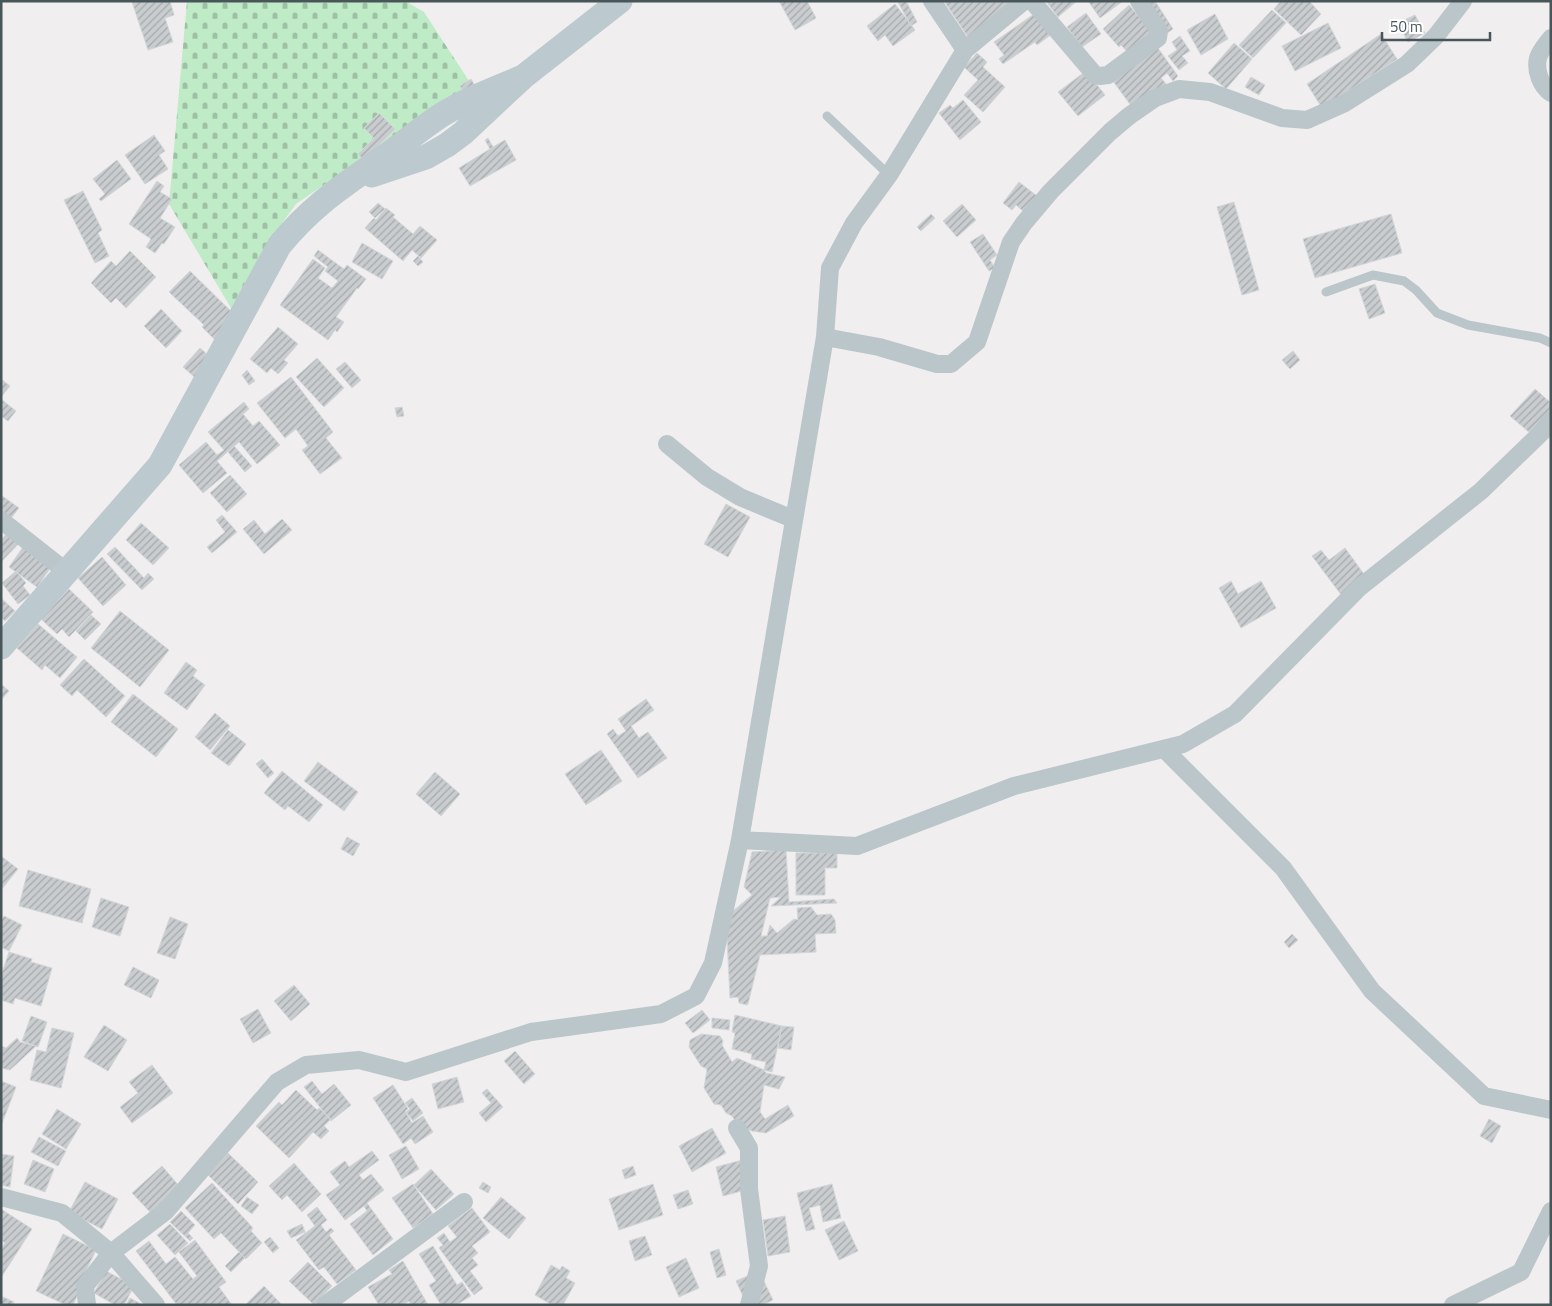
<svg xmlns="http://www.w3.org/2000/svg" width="1552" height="1306" font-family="'Titillium Web',sans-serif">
	<defs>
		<pattern id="cemetery-stones" width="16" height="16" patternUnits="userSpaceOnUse" patternTransform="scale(1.25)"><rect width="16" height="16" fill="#c0ebc7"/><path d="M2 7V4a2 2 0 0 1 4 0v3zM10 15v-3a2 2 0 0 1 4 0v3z" fill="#9ec1a5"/></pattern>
		<pattern id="building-hatch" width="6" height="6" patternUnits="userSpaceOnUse" patternTransform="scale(1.25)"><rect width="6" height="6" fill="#c9cdd0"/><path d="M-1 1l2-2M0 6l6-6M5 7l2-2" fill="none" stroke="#a5a9ac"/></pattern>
	</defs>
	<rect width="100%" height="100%" fill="#f1eeef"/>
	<path fill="url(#cemetery-stones)" d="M187,1h218l19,11 47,72 -175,120 -29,40 -36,64 -62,-104z"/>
	<path fill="url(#building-hatch)" stroke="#d3d6d9" d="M134,1h36l4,14 -9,3 8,24 -25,8 -16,-48z
		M779,1h28l9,17 -21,12z
		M906,1l11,21 -6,4 -13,-24z
		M944,1h66l5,7 -45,32z
		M1046,1h31l-19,16z
		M1088,1h35l-23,17z
		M1143,1h12l18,28 -9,6z
		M1281,1h28l12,13 -20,21 -27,-26z
		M895,4l20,26 -22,16 -8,-11 -7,6 -11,-15z
		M1129,5l26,30 -24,21 -10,-11 -2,2 -16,-18z
		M1272,10l14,13 -33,35 -14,-13z
		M1037,12l15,22 -15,11 -2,-3 -32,22 -4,-5 5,-4 -10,-13z
		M1086,13l15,21 -19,13 -15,-20z
		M1215,14l13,25 -27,16 -14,-25z
		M1415,15l10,18 -17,9 -10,-19z
		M1328,23l13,25 -46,23 -13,-25z
		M1381,34l16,25 -75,49 -15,-24z
		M1180,36l10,15 -8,5 6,7 -9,7 -11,-14 9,-6 -5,-8z
		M1234,43l18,16 -26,30 -18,-16z
		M1155,44l23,32 -5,5 -6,-8 -6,5 7,8 -33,25 -25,-34z
		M977,53l10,9 -4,5 22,20 -22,25 -19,-17 14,-15 -14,-13z
		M1086,71l19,24 -27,21 -20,-24z
		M1251,77l14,8 -6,10 -14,-8z
		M471,79l6,10 -11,7 -6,-10z
		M963,100l18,22 -21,18 -21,-27 11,-8 3,3z
		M379,113l16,16 -31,31 -6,-6 16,-16 -10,-10z
		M154,135l11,16 -6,4 9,14 -23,15 -20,-29z
		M488,138l5,9 12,-7 11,20 -46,26 -11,-18 31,-19 -5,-9z
		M117,160l14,19 -30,22 -2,-2 6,-5 -12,-15z
		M157,181l7,5 -4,6 12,7 -12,19 15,9 -11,17 -2,-1 -7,10 -9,-6 5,-8 -22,-15z
		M1019,182l18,14 -13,16 -8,-7 -4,5 -9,-7z
		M83,191l19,39 -4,3 11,23 -14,7 -31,-63z
		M1234,202l25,88 -17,5 -25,-88z
		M378,203l7,6 -10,9 -6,-6z
		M962,204l14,16 -19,17 -14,-16z
		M386,208l9,7 -2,2 20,17 7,-8 17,14 -16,18 -9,-8 -9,11 -38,-33 9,-10 2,2z
		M931,214l4,4 -14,13 -4,-4z
		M1391,214l11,39 -87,25 -12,-39z
		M983,234l14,21 -7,5 5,8 -6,3 -19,-29z
		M362,243l31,18 -11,18 -30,-17z
		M318,250l26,19 3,-4 19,14 -8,10 -1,-1 -21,29 8,5 -7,10 -2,-2 -7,10 -48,-35 33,-46 12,9 -7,10 14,10 6,-7 -13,-10 3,-4 -14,-11z
		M130,251l26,26 -30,31 -10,-10 -5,5 -20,-20 20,-22 5,5z
		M418,256l5,6 -5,4 -5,-5z
		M190,271l58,57 -22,23 -24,-24 2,-2 -35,-33z
		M1375,284l10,29 -16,6 -10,-30z
		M161,309l21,22 -16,17 -22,-22z
		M278,327l20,17 -14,16 4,3 -10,11 -7,-6 -4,5 -17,-14z
		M200,348l24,21 -17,19 -24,-21z
		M1293,351l7,9 -10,9 -8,-9z
		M317,358l27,30 -20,19 -28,-30z
		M345,362l16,18 -9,8 -16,-19z
		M247,370l8,11 -6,4 -7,-10z
		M291,377l42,55 -7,6 16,20 -22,16 -18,-24 6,-4 -12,-17 -11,9 -28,-35z
		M1,379l9,7 -9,11z
		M1535,389l16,14v7l-21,23 -20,-17z
		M1,399l15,12 -8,10 -7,-5z
		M244,402l5,7 -6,5 10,12 6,-5 21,24 -23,19 -18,-22 -22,19 10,12 -24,20 -24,-28 27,-23 11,13 7,-5 -16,-18z
		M402,407l2,9 -7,1 -2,-9z
		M234,446l18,20 -7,6 -17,-20z
		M230,475l17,19 -20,18 -17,-19z
		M1,495l18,13 -14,18 -4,-3z
		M726,504l24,13 -22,40 -24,-13z
		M222,515l15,17 -25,21 -5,-6 18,-15 -9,-12z
		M282,519l10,11 -28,24 -21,-25 11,-9 11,14z
		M141,523l28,25 -16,17 -27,-25z
		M12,528l11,11 -22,23v-22z
		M28,540l28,20 -19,27 -28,-20z
		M115,547l29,31 4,-5 6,6 -12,11 -35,-36z
		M1345,548l24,33 -24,19 -33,-44 9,-6 8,10z
		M102,557l24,28 -23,21 -25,-28z
		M16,571l10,12 -3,3 7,9 -12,9 -16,-21z
		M1231,581l7,13 23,-13 15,27 -35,20 -22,-40z
		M69,589l24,23 -24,25 -7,-8 -5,5 -16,-15z
		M1,598l14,13 -10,10 -4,-4z
		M120,611l49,39 -29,37 -49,-39z
		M91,615l10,9 -16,16 -9,-9z
		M38,624l39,33 -17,21 -15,-13 -3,5 -25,-22z
		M84,659l41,37 -19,21 -29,-27 -5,6 -12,-11z
		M186,662l11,8 -4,6 12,9 -18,25 -23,-17z
		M1,684l8,7 -8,9z
		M133,694l45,35 -22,28 -45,-35z
		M646,699l8,11 -23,16 8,12 9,-6 19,26 -29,20 -31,-44 6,-5 5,7 8,-5 -8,-12z
		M215,713l15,13 -20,24 -15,-13z
		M228,730l18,14 -17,22 -18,-13z
		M601,750l21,31 -36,24 -21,-31z
		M262,759l12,14 -6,5 -12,-14z
		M318,762l40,30 -14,19 -40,-30z
		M282,771l41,34 -14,17 -21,-16 -3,4 -21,-17z
		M435,772l25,22 -19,22 -25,-22z
		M347,837l13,7 -7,12 -12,-7z
		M786,850l3,52 45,-3 3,4 -66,3 10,-9 -11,1 -9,38h6l3,-11 7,8 17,-14 4,1 -1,-12 14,-1 6,8 14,-1 4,6 1,13 -21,1 1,18 -56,3 -12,49 -1,1 -8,-2 -1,-6 -8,1 -4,-81 26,-22 -8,-8 8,-35z
		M796,853h41v15h-12v27h-29z
		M1,856l17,13 -17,21z
		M28,870l63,19 -9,34 -63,-17z
		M101,898l28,9 -9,29 -28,-9z
		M4,916l18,9 -13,26 -8,-4v-26z
		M170,917l18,7 -13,35 -18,-6z
		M1292,934l6,6 -9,8 -5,-6z
		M9,952l23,7 -1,3 21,6 -11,38 -26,-8 -2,6 -12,-4v-24z
		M133,967l26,13 -8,18 -27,-13z
		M294,985l16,19 -19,17 -17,-20z
		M258,1009l13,24 -18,10 -13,-24z
		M702,1010l8,10 -17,13 -8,-10z
		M735,1015l47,11 -10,46 -8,-2 2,-8 -15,-3 1,-5 -20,-5 3,-16 -3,-1z
		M31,1016l16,6 -9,25 -16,-6z
		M712,1018l18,2 -1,10 -17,-2z
		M104,1025l23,15 -19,31 -24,-14z
		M781,1026l13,1 -3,23 -13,-2z
		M52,1028l22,5 -13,55 -31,-8 7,-30 9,2z
		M701,1034l19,2 3,5 -1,4 10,17 5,-4 27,12 2,3 19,4 -6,12 -15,-4 -4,27 5,7 23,-14 6,11 -28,17 -14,-2 -14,-6 -6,-9 -6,-3 -5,-8 -7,-1 -10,-16 3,-19 -6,-3 -12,-19 1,-7z
		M17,1038l3,4 16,4 -26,24 -9,-2v-22l5,2z
		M515,1051l20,23 -11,10 -20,-23z
		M152,1065l21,28 -41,30 -12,-16 18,-14 -9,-11z
		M457,1077l7,25 -26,7 -6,-25z
		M1,1081l15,6 -15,39z
		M312,1081l10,13 12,-10 17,21 -20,16 -27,-34z
		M393,1085l15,24 -3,2 7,12 11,-7 10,16 -18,12 -4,-6 -8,6 -30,-46z
		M487,1089l16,18 -17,15 -7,-9 12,-10 -9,-10z
		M296,1090l21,20 2,-2 12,11 -7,7 5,5 -8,8 -8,-7 -24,26 -33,-32 23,-24 3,3z
		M412,1098l11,15 -10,8 -7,-9 4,-3 -5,-6z
		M57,1109l24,15 -15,25 -24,-15z
		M1489,1119l12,7 -9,17 -12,-7z
		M712,1128l14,25 -34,19 -13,-26z
		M39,1137l27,14 -8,15 -27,-14z
		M406,1146l13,23 -17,10 -13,-24z
		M372,1151l7,9 -20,15 4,5 8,-6 13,16 -17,13 26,36 -20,16 -23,-31 17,-13 -3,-5 -19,14 -19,-25 14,-10 -10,-13 15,-11 4,6z
		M228,1153l30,29 -20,22 -30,-29z
		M1,1154l13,2 -4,31 -9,-2z
		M746,1159l7,29 -30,8 -7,-29z
		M33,1160l21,9 -9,23 -21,-8z
		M294,1163l27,31 -19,18 -15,-17 -5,5 -13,-14z
		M162,1166l18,21 -29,26 -19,-20z
		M633,1166l3,9 -11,4 -3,-9z
		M431,1169l23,25 -18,16 -22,-25z
		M85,1182l33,17 -16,30 -33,-17z
		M483,1182l8,5 -3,6 -9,-5z
		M212,1183l41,45 -2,3 11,12 -16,16 -25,-26 -7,6 -29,-31z
		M413,1184l20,30 -20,14 -21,-30z
		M653,1184l10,31 -44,15 -10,-31z
		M832,1184l9,34 -18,4 -3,-17 -11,3 6,21 -9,2 -9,-38z
		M688,1190l5,14 -15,5 -5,-14z
		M247,1197l12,8 -7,9 -11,-8z
		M501,1197l25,21 -17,21 -26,-21z
		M317,1207l10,13 -6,5 5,7 5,-4 3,3 -5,4 27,35 -19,14 -13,-17 -5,3 -23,-30 19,-14 -8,-11z
		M472,1208l18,24 -18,14 6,7 -6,5 6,7 -8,6 13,17 -9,7 -35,-47 4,-3 -6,-7 7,-5 6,9 7,-5 -9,-11z
		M1,1209l31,20 -30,47 -1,-27 4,-6 -4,-3z
		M181,1211l14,14 -7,8 5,5 -3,3 -20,-19z
		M785,1216l5,36 -22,4 -5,-36z
		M844,1221l14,30 -19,9 -14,-30z
		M170,1224l18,19 -13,12 -18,-20z
		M302,1224l3,8 -14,6 -4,-7z
		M63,1234l33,16 -15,31 2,2 -10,22h-7l-30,-14z
		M645,1236l7,19 -17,6 -6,-20z
		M270,1237l9,11 -6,5 -9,-11z
		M195,1240l31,42 -7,5 13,18h-55l-41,-54 13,-10 17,23 9,-7 18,22 4,-3 -18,-24z
		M433,1246l24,39 5,-3 9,14 -15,9h-15l-12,-20 7,-4 -17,-27z
		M719,1249l7,26 -9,3 -7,-26z
		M239,1252l6,6 -14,14 -6,-6z
		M686,1258l13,30 -20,9 -13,-30z
		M403,1261l25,44h-17l-2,-4 -7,4h-23l-11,-18 24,-13 -3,-4z
		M308,1262l24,24 -18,19 -25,-24z
		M551,1265l9,5 2,-4 8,5 -4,7 9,5 -12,22h-11l-17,-10z
		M106,1271l28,15 -10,19h-9l-21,-12z
		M759,1271l14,29 -11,5h-15l-11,-24z
		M264,1286l18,19h-37z
		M1,1296l13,6 -2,3h-11z
		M130,1298l13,7h-17z"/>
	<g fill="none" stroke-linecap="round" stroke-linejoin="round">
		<path stroke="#bbc6ca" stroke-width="9" d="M827,116l62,59
			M1326,292l47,-17 31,6 12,9 21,23 31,12 72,13 11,5"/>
		<path stroke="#bbc6ca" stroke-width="18" d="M1032,1l63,74 5,1 8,-1 50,-37 1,-7 -20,-30
			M1551,38c-4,5 -11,13 -13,20 -3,13 3,28 13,35
			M965,50l59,-49
			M825,337l54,10 58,17h14l26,-22 34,-100 13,-19 27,-32 59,-59 19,-16 26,-18 24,-9 31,3 72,26 25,2 38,-17 62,-39 29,-28 27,-35
			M667,444l40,33 33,20 53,22
			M1,520l66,52
			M1164,749l119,119 89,123 112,105 67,14
			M740,840l117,6 157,-60 169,-42 52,-30 124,-126 122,-97 61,-59 9,-12
			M737,1128l12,20v41l10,77 -10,39
			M1,1197l61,16 49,40 45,52
			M87,1305l-2,-19 26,-33 55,-42 111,-129 29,-17 53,-5 47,12 125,-40 130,-18 35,-18 17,-33 27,-123 85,-503 5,-69 24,-45 35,-48 76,-125 -33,-49
			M325,1305l139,-103
			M1453,1305l68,-33 30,-61"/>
		<path stroke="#bcc9cf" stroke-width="25" d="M372,175l54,-18 21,-12 16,-12 60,-56 97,-76
			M1,647l159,-182 119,-219c32,-40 64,-60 105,-89 19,-13 36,-28 56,-41 25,-16 55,-27 83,-39"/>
	</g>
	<rect width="1552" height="1306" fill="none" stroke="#48565a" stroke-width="5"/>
	<path d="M1382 32v8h108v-8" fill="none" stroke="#48565a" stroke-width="2.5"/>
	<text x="1390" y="32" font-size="15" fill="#48565a" stroke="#ffffff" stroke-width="4" paint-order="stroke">50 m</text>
</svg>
